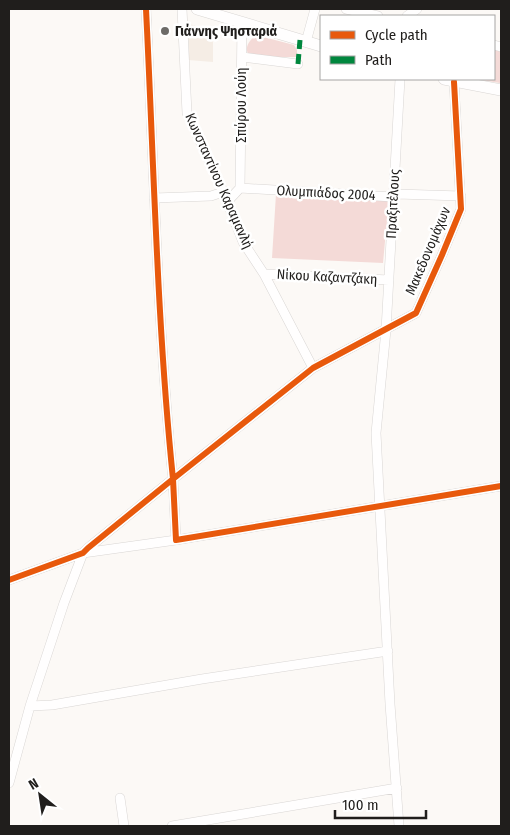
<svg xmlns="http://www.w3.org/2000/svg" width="510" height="835" font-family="'Fira Sans Condensed',sans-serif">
	<rect width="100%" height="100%" fill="#fcf9f6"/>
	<path fill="#f5ede5" d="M189,24l24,6v32l-25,-2z"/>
	<path fill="#f4dad7" d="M256,35l38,10 3,5v7h-47c-7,-9 -1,-16 6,-22z
		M494,49l7,2v25l-1,7 -25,-4h19z
		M276,194l113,4 -6,65 -111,-5z"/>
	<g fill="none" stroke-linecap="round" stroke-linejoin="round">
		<defs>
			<path id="minor" d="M182,9l5,104 35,76 21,53 21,32 49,94
				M346,9l32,7
				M407,16l10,-7
				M306,42l9,-33
				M494,45l7,2
				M242,57l56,7
				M454,82l7,127 -19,46 -26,58 -103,55 -140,111 3,61 325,-54
				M240,188l2,-166
				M154,198l57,-2 12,-4
				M227,202l13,-14 153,9 4,-3 64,2
				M264,274l125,6
				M9,580l74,-27 5,-5 85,-69c-16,-156 -19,-313 -27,-470
				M30,706l22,-1 150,-26 186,-28
				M9,783l21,-77 34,-103 19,-50 93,-13
				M120,798l4,28
				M172,826l225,-38
				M399,826l-9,-122 -14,-271 10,-103 14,-251"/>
			<path id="major" d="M197,9l124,37
				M444,79l57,11"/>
		</defs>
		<use href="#minor" stroke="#d9d6d4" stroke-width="10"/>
		<use href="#major" stroke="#d9d6d4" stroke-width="12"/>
		<use href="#minor" stroke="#fffefe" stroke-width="9"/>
		<use href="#major" stroke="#fffefe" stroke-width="11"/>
		<path stroke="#00873e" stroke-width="5" stroke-dasharray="10 5" stroke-linecap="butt" d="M298,64l2,-24"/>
		<defs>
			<path id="cycleway" d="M454,82l7,127 -19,46 -26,58 -103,55 -140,111 3,61 325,-54
				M9,580l74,-27 5,-5 85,-69c-16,-156 -19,-313 -27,-470"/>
		</defs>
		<use href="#cycleway" stroke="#fff" stroke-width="9"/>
		<use href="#cycleway" stroke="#e8590c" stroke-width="6"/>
	</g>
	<circle fill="#6d6b68" stroke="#fff" stroke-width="2" cx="165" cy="31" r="5"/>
	<g text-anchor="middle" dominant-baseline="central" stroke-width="5" stroke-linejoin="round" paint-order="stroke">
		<g font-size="14" font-weight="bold" fill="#201e1c" stroke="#fff" text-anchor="start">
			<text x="175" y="31">Γιάννης Ψησταριά</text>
		</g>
		<g font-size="14" fill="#201e1c" stroke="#fff">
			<text transform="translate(241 105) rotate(-90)">Σπύρου Λούη</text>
			<text transform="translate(219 181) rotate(66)">Κωνσταντίνου Καραμανλή</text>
			<text transform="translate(326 193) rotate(3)">Ολυμπιάδος 2004</text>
			<text transform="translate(393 204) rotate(-87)">Πραξιτέλους</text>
			<text transform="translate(428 251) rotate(-67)">Μακεδονομάχων</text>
			<text transform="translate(327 277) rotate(3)">Νίκου Καζαντζάκη</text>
		</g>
	</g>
	<rect width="510" height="835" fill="none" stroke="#201e1c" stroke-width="20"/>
	<rect x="320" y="15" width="175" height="65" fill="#ffffff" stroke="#a6a5a4"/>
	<rect x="330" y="31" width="25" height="8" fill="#e8590c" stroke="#a6a5a4"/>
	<text x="365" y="40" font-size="15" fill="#201e1c">Cycle path</text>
	<rect x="330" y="56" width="25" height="8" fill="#00873e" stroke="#a6a5a4"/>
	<text x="365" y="65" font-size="15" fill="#201e1c">Path</text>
	<g transform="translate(40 795) rotate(330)" stroke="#ffffff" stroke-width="4" paint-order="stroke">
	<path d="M0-4L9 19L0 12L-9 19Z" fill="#201e1c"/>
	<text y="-8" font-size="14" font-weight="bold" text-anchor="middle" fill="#201e1c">N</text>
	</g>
	<path d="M335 810v8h91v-8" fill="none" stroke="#201e1c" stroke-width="2.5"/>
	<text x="342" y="810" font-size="15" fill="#201e1c" stroke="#ffffff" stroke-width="4" paint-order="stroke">100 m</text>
</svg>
